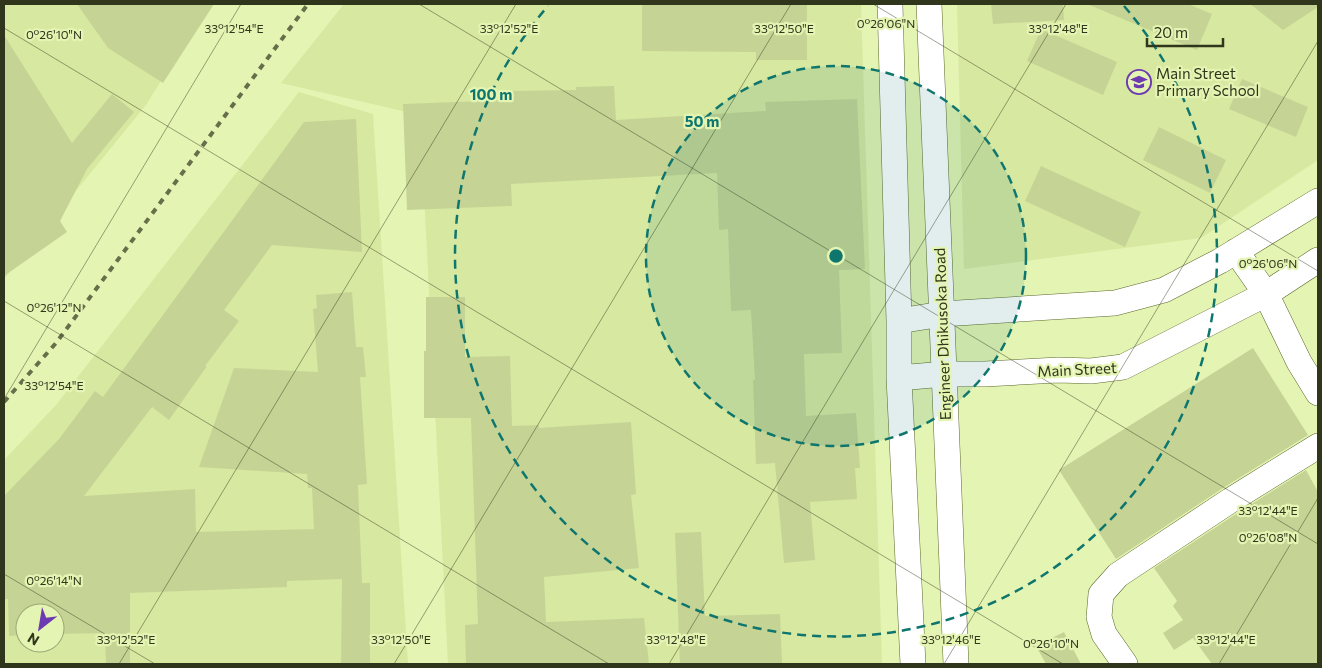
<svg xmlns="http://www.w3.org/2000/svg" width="1322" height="668" font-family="Commissioner,sans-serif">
	<rect width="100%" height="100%" fill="#e4f4b3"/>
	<path fill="#d7e8a0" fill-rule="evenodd" d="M4,4h205l-63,101 -142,174z
		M344,4h517l21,660h-434l-28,-549 -139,-32z
		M957,4h361v156l-117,78 -237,31z
		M299,92l74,22 35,550h-404v-204l52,-55zM25,613h30v30h-30z"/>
	<path fill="#c5d495" d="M77,4h137l-51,79 -55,-35z
		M642,4h165v56h-51v-8l-114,-1z
		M991,4h72l1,16 -71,4z
		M1087,4h101l24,10 -15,36z
		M1250,4h68v3l-35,23z
		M1041,29l76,33 -14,33 -76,-34z
		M4,35l68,108 40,-49 22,18 -47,57 -27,52 7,11 -63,44z
		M1242,79l66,28 -12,30 -67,-28z
		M614,86l2,34 150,-9 -1,-9 92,-3 8,170 -26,1 3,83 -38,1 2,62 50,-3 4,55h-5l2,31 -47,3 5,58 -31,3 -9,-100 -19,1 -3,-84h2l-4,-70 -20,1 -3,-82 -9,1 -2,-57 -206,11 1,22 -105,4 -4,-106 107,-4v-9l66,-1v-3z
		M356,119l6,133 -90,-7 -48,65 15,11 -34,45h2l-38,54 -17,-13 -68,89 111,-7 1,43 118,-3 -2,-41h-4l-1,-14 -108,-7 35,-99 84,4 -5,-63 4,-1 -1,-13 36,-3 4,55h7l3,30h-6l7,107 -9,1 4,98h8v81h-29l1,-85 -55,2v6l-157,6v71h-24l-1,-31 -50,1v-21h-30v22l-16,1 -1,-37h-4v-103l55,-57 36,-48 8,6 201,-275z
		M1159,127l67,33 -16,33 -67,-33z
		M1041,166l100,46 -16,35 -100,-46z
		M426,297h39v60l45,-1 2,70 27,-1v3l92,-6 5,72 -5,1 8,73 -95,9 2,45 98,-4 5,46h-183l-1,-39 13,-1 -7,-206h-47v-67h2z
		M1253,348l55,87 -85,53 -107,71 -57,-89z
		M1306,470l12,22v172h-106l-19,-26 -19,12 -11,-17 20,-13 -10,-14 4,-5 -23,-33 85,-56z
		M701,532l4,84 75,-2 2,50h-102l-5,-131z
		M1064,632l17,32h-35l-10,-18z"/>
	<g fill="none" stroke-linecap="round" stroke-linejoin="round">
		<defs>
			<path id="minor" d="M890,4l9,317v57l14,286
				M929,4l27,660
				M1236,251l30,43 33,68 19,31
				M899,321l43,-7 173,-11 49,-13 56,-29 98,-60
				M899,378l45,-4h41l73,-4 33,1 32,-4 143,-73 52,-34
				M1125,664l-21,-30 -5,-17 2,-23 17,-19 113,-75 87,-54"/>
		</defs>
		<use href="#minor" stroke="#5c682c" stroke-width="26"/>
		<use href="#minor" stroke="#fff" stroke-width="25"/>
		<path stroke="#666f49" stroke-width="4" stroke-dasharray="6 6" stroke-linecap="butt" d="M4,402l52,-59 252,-339"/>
	</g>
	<path fill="none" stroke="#30361c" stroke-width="1" stroke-opacity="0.45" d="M419,4l899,540M873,4l445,267M4,28l1059,636M4,301l605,363M4,399l237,-395M4,574l151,90M119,664l397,-660M394,664l397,-660M669,664l397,-660M944,664l374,-623M1219,664l99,-166"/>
	<circle cx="836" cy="256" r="190" fill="#0f766e" fill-opacity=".12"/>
	<g fill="none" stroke="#0f766e" stroke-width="2.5" stroke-dasharray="9 6">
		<circle cx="836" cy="256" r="190"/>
		<path d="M1124 6A381 381 0 1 1 548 6"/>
	</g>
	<defs>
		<symbol id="school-ring" viewBox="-11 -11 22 22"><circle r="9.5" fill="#e4f4b3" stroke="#6d3ab1" stroke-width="1.5"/><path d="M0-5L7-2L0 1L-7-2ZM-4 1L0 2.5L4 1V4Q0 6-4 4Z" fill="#6d3ab1"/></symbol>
	</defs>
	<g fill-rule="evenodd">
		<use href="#school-ring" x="1125" y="68" width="28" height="28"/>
	</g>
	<g text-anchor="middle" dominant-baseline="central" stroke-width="4.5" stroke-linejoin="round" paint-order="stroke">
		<g font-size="15" fill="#30361c" stroke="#e4f4b3" text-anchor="start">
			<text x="1156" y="73">Main Street<tspan x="1156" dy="17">Primary School</tspan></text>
		</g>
		<g font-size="15" fill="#30361c" stroke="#e4f4b3">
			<text transform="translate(942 334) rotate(-92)">Engineer Dhikusoka Road</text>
			<text transform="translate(1077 369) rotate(-3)">Main Street</text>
		</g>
	</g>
	<g font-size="12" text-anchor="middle" fill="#30361c" stroke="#e4f4b3" stroke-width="4.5" stroke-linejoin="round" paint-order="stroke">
		<text x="886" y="28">0°26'06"N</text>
		<text x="234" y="33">33°12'54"E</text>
		<text x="509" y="33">33°12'52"E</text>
		<text x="784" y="33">33°12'50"E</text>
		<text x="1058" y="33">33°12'48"E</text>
		<text x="54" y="39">0°26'10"N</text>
		<text x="1268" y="268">0°26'06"N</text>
		<text x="54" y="312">0°26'12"N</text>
		<text x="54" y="390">33°12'54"E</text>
		<text x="1268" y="515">33°12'44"E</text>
		<text x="1268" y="542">0°26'08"N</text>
		<text x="54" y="585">0°26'14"N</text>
		<text x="126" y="644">33°12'52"E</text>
		<text x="401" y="644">33°12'50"E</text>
		<text x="676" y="644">33°12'48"E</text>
		<text x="951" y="644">33°12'46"E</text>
		<text x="1226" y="644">33°12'44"E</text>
		<text x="1051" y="648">0°26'10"N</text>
	</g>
	<circle cx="836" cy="256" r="8" fill="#0f766e" stroke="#e4f4b3" stroke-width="2.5"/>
	<g font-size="15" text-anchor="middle" font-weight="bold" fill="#0f766e" stroke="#e4f4b3" stroke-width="4.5" stroke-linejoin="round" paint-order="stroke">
		<text x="491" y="100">100 m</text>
		<text x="702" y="127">50 m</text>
	</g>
	<rect width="1322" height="668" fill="none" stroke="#30361c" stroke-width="10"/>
	<g transform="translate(40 628) rotate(211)"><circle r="24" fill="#e4f4b3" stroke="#9ca877"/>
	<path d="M0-4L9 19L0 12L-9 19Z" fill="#6d3ab1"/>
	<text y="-8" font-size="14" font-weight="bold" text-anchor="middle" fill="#30361c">N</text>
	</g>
	<path d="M1147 38v8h76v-8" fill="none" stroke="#30361c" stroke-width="2.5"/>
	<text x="1154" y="38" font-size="15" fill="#30361c" stroke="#e4f4b3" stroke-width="4" paint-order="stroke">20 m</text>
</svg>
